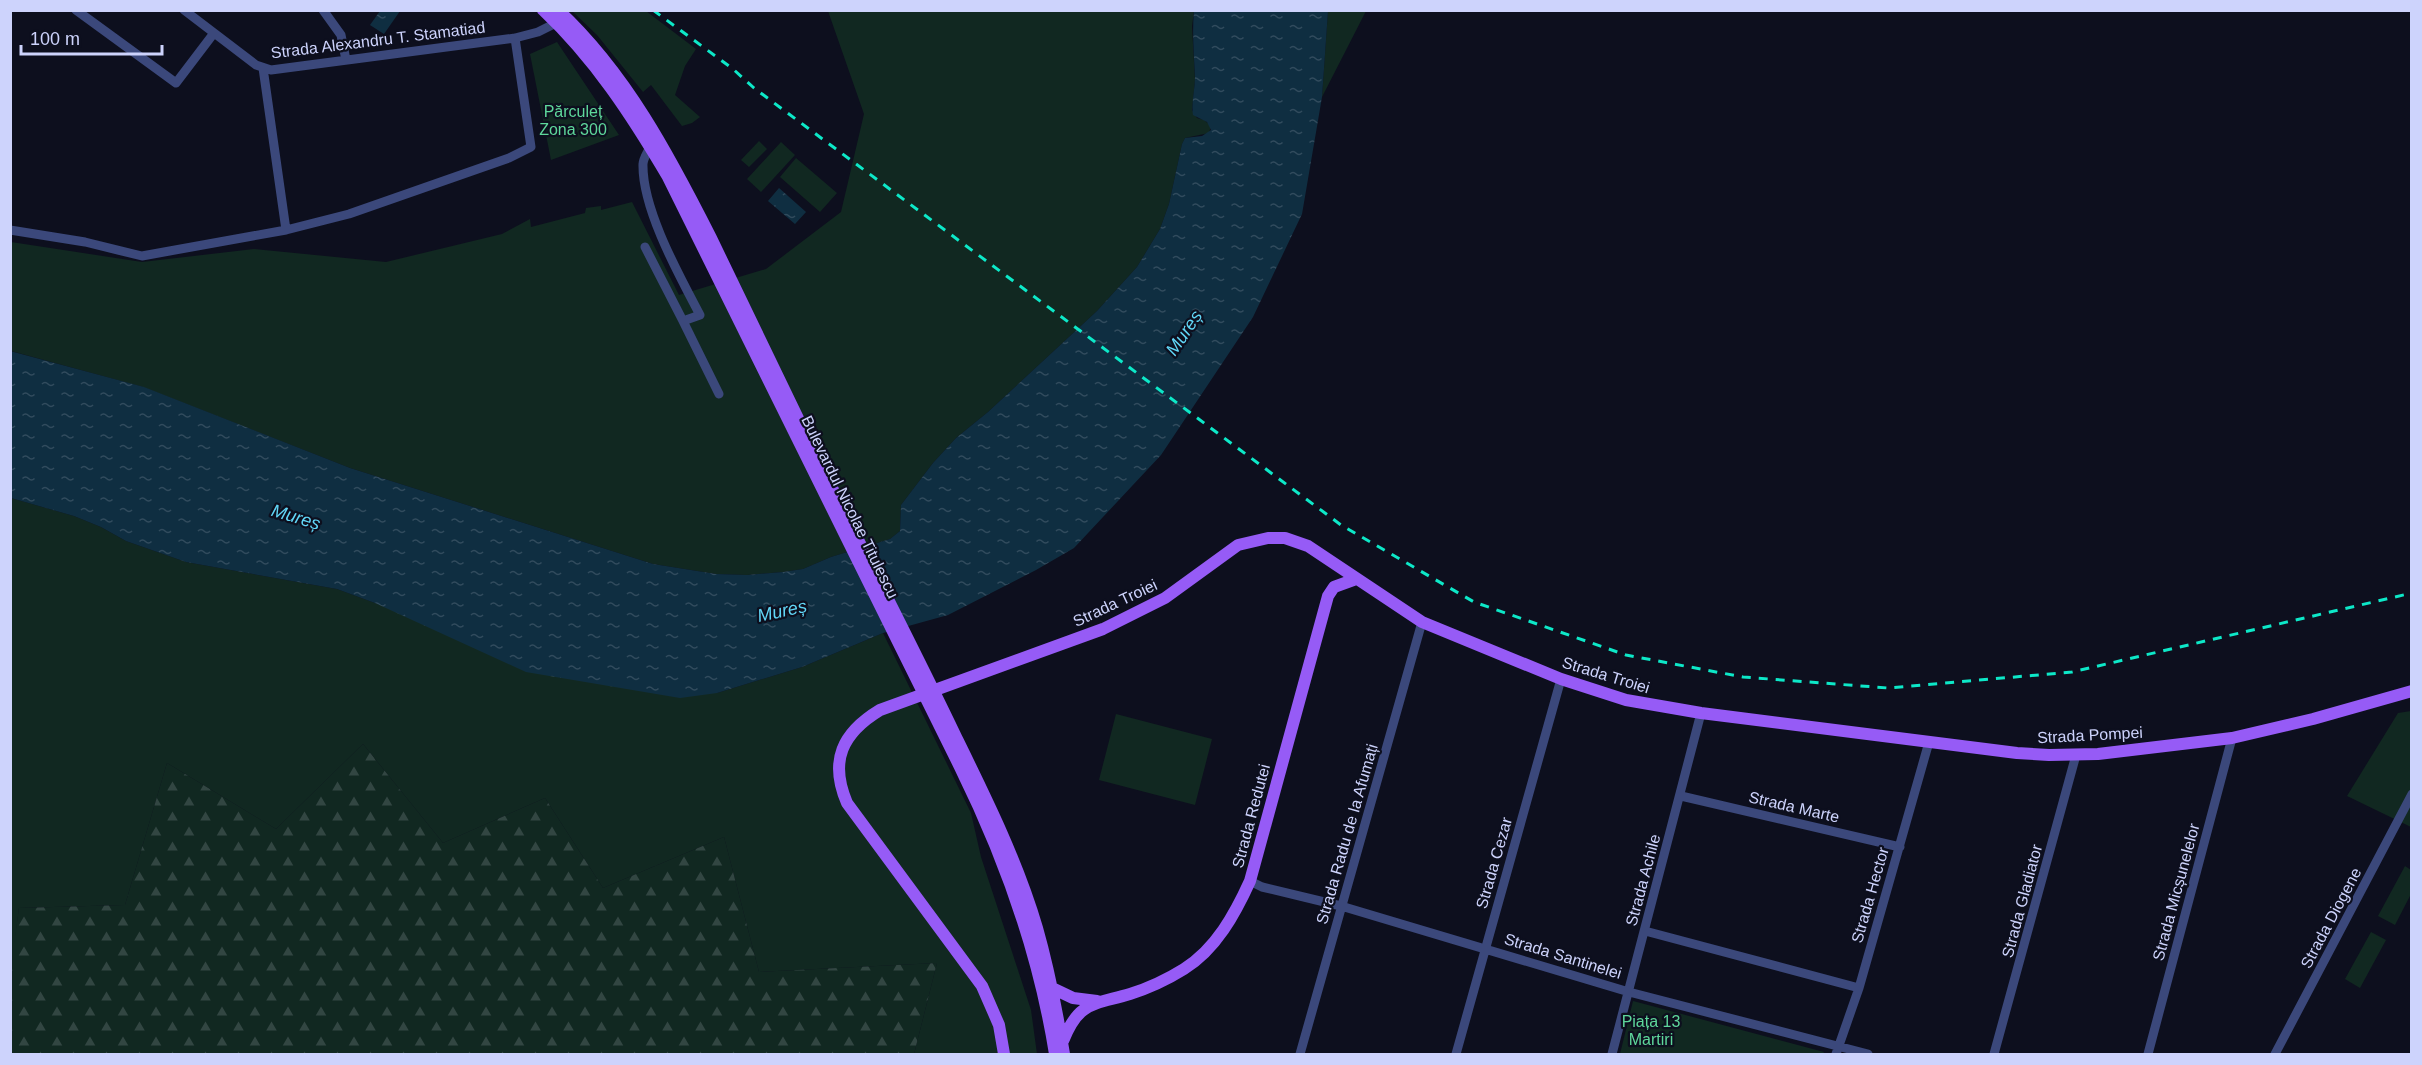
<svg xmlns="http://www.w3.org/2000/svg" width="2422" height="1065" font-family="Arial,sans-serif">
	<defs>
		<pattern id="forest-firs" width="22" height="20" patternUnits="userSpaceOnUse" patternTransform="scale(1.5)"><rect width="22" height="20" fill="#112821"/><path d="M5 1l3.5 6h-7zM16 11l3.5 6h-7z" fill="#324642"/></pattern>
		<pattern id="water-ripples" width="26" height="14" patternUnits="userSpaceOnUse" patternTransform="scale(1.5)"><rect width="26" height="14" fill="#0f2e41"/><path d="M2 4q2-2 4 0t4 0M15 11q2-2 4 0t4 0" fill="none" stroke="#314b5d"/></pattern>
	</defs>
	<rect width="100%" height="100%" fill="#0d0f1e"/>
	<path fill="#112821" d="M572,11h74l50,38 -11,17 -10,29 25,22 -8,6 -10,3 -31,-41 -8,7 -46,-57z
		M828,11h366l-2,15 3,54 -3,30 5,8 7,2 7,6 -2,7 -24,5 -3,6 -13,60 -9,25 -23,38 -40,44 -109,101 -32,26 -23,25 -32,42 -1,26 -10,8 -59,18 -28,12 -20,3 -36,3 -31,-1 -63,-10 -303,-96 -207,-81 -132,-36v-109l131,20 112,-13 132,13 116,-28 28,-15 1,8 54,-14 1,-5 15,-2v4l31,-8 47,93 87,-26 75,-57 23,-98z
		M1328,11h38l-44,86z
		M557,42l62,93 -68,25 -21,-106z
		M759,141l8,8 -18,18 -8,-7z
		M781,142l14,13 -34,37 -14,-13z
		M796,158l41,35 -17,19 -40,-35z
		M11,498l63,18 27,11 25,14 60,21 151,27 38,14 342,90 85,-26 81,-34 88,180 10,44 50,153 6,44h-123l23,-91 -178,9 -35,-135 -121,51 -58,-90 -102,45 -80,-99 -87,85 -109,-66 -42,142 -106,3 -8,64z
		M2411,711v116l-64,-31 51,-83z
		M1116,714l96,25 -17,66 -96,-25z
		M2405,866l6,4v24l-16,31 -17,-9z
		M2371,932l15,8 -26,48 -15,-9z
		M1633,1001l191,51 -1,2h-203z"/>
	<path fill="url(#forest-firs)" d="M363,744l80,99 102,-45 58,90 121,-51 35,135 178,-9 -23,91h-903l-1,-82 9,-64 106,-3 42,-142 109,66z"/>
	<path fill="url(#water-ripples)" d="M380,11h20l-16,23 -14,-9z
		M1194,11h134l-6,86 -20,117 -49,103 -92,138 -87,93 -38,22 -88,45 -65,18 -81,34 -85,26 -37,5 -154,-26 -151,-69 -38,-14 -151,-27 -60,-21 -25,-14 -27,-11 -63,-18 -1,-147 134,36 206,81 303,96 63,10 31,1 36,-3 20,-3 28,-12 59,-18 10,-8 1,-26 32,-42 23,-25 32,-26 109,-101 40,-44 23,-38 9,-25 13,-60 3,-6 17,-2 9,-6 -4,-8 -14,-7c-2,-12 2,-25 2,-38 -1,-22 -3,-44 -1,-66z
		M779,188l27,24 -11,12 -27,-23z"/>
	<g fill="none" stroke-linecap="round" stroke-linejoin="round">
		<path stroke="#3b487b" stroke-width="9" d="M76,10l100,73 38,-50
			M184,10l72,55 15,5 244,-32 23,-6 18,-9
			M323,10l18,25 5,25
			M263,68l23,162
			M10,230l75,12 57,14 144,-26 63,-16 160,-56 22,-11 -16,-109
			M645,247l38,74 17,-6c-21,-40 -58,-106 -57,-151 0,-5 4,-11 7,-17
			M683,321l36,73
			M1681,796l219,51
			M1250,881l12,6 79,19 288,86 239,62
			M1645,931l214,57
			M1300,1054l122,-432
			M1456,1054l105,-375
			M1612,1054l89,-341
			M1836,1054l23,-66 70,-246
			M1994,1054l82,-299
			M2148,1054l84,-316
			M2275,1054l137,-260"/>
		<path stroke="#965bf6" stroke-width="12" d="M543,10c52,49 89,106 125,167l292,590c45,91 79,187 95,287
			M558,10c68,63 112,147 153,228 33,67 64,134 97,201 49,101 101,199 149,300 30,61 61,124 80,189 12,42 20,84 27,126
			M1052,988l21,10 24,3
			M1063,1041c16,-40 30,-36 67,-47 19,-6 38,-15 54,-25 32,-20 51,-55 66,-88l78,-285 6,-9 22,-8
			M1004,1054l-5,-29 -17,-39 -135,-183c-18,-42 -5,-70 33,-93l223,-81 62,-31 73,-53 30,-7h17l23,8 114,76 139,57 65,21 75,13 316,40 32,2 49,-1 134,-16 81,-19 99,-28"/>
		<path stroke="#0de8c8" stroke-width="3" stroke-dasharray="9 8" stroke-linecap="butt" d="M653,10l80,59 21,19 587,437 133,77 152,53 117,22 145,11 184,-16 340,-79"/>
	</g>
	<g text-anchor="middle" dominant-baseline="central" stroke-width="4.5" stroke-linejoin="round" paint-order="stroke">
		<g font-size="16" fill="#cdd3fc" stroke="#0d0f1e">
			<text transform="translate(378 40) rotate(-7)">Strada Alexandru T. Stamatiad</text>
			<text transform="translate(850 507) rotate(64)">Bulevardul Nicolae Titulescu</text>
			<text transform="translate(1115 603) rotate(-25)">Strada Troiei</text>
			<text transform="translate(1606 675) rotate(17)">Strada Troiei</text>
			<text transform="translate(2090 735) rotate(-3)">Strada Pompei</text>
			<text transform="translate(1794 807) rotate(13)">Strada Marte</text>
			<text transform="translate(1251 816) rotate(-75)">Strada Redutei</text>
			<text transform="translate(1347 834) rotate(-74)">Strada Radu de la Afumați</text>
			<text transform="translate(1494 863) rotate(-74)">Strada Cezar</text>
			<text transform="translate(1643 880) rotate(-75)">Strada Achile</text>
			<text transform="translate(2176 892) rotate(-75)">Strada Micșunelelor</text>
			<text transform="translate(1870 895) rotate(-74)">Strada Hector</text>
			<text transform="translate(2022 901) rotate(-75)">Strada Gladiator</text>
			<text transform="translate(2331 918) rotate(-62)">Strada Diogene</text>
			<text transform="translate(1563 956) rotate(17)">Strada Santinelei</text>
		</g>
		<g font-size="16" fill="#5ed79b" stroke="#0d0f1e">
			<text x="573" y="111">Părculeț<tspan x="573" dy="18">Zona 300</tspan></text>
			<text x="1651" y="1021">Piața 13<tspan x="1651" dy="18">Martiri</tspan></text>
		</g>
		<g font-size="18" font-style="italic" fill="#61d6f6" stroke="#0d0f1e">
			<text transform="translate(1184 333) rotate(-56)">Mureș</text>
			<text transform="translate(296 517) rotate(17)">Mureș</text>
			<text transform="translate(782 611) rotate(-12)">Mureș</text>
		</g>
	</g>
	<rect width="2422" height="1065" fill="none" stroke="#cdd3fc" stroke-width="24"/>
	<path d="M21 45v9h141v-9" fill="none" stroke="#cdd3fc" stroke-width="3"/>
	<text x="30" y="45" font-size="18" fill="#cdd3fc" stroke="#0d0f1e" stroke-width="4.5" paint-order="stroke">100 m</text>
</svg>
